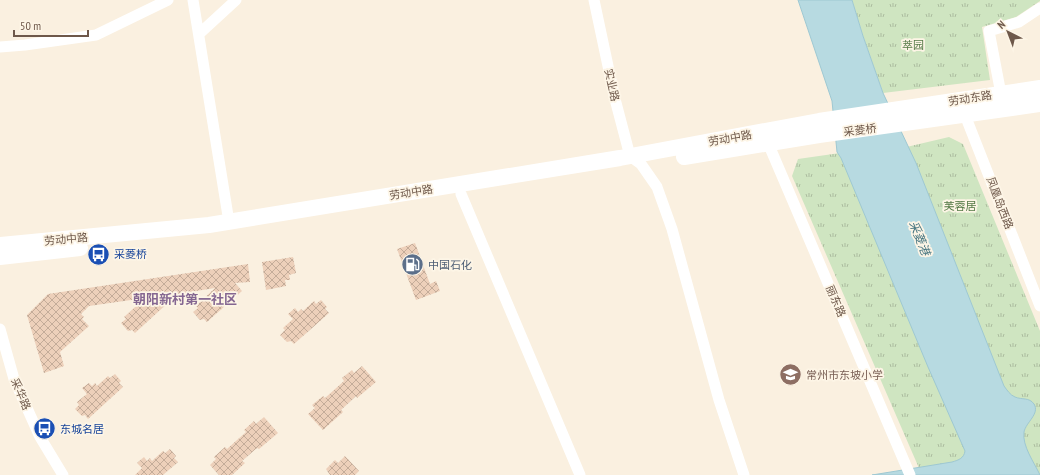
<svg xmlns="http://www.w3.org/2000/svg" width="1040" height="475" font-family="'PT Sans Narrow','Noto Sans SC',sans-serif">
	<defs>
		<pattern id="park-tufts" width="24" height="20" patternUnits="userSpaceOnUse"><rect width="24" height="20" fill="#cfe5c1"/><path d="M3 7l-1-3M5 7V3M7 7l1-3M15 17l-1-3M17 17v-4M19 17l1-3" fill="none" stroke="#acbc9f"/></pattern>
		<pattern id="building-cross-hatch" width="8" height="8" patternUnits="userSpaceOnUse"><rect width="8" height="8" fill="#edd0ba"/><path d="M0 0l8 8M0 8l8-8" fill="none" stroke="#c4ac99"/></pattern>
	</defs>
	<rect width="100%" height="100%" fill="#faf0e0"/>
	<path fill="url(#park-tufts)" d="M852,0h188v1l-24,16 -34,10 8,53 -107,13 -20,-57z
		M949,137l14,7 77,187v144h-7l-135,-326z
		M854,151l132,324h-64l-130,-299 6,-17z"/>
	<path fill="#b7dae1" stroke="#9ec8d2" d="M798,0h54l11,36 20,57 33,70 88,223c3,4 6,9 11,11 7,3 14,0 19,7 6,10 -8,18 -10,28 -2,14 10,30 16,43h-168l80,-13c7,-2 12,-4 13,-11l-37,-84 -87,-209 -4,-6 -5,-51z"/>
	<path fill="url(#building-cross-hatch)" d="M415,243l15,41 6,-3 4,10 -24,9 -19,-51z
		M293,257l3,16 -7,2 1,5h-5l1,6 -20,4 -4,-28z
		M248,264l2,18 -15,1 7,8 -35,31 -3,-3 -4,1 -7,-8 5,-4 -2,-2 19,-18 -50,8 5,5 -35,32 -3,-3 -4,1 -7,-8 5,-4 -2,-2 21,-19 -56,8 -8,8 3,3 -2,2 7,7 -29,26 4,14 -20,7 -17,-58 21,-21z
		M321,300l6,7 -2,2 4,4 -35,31 -3,-3 -4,1 -7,-7 5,-5 -2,-2 10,-9 -5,-5 7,-6 3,4 3,-3 2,2 11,-10 2,3z
		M362,366l14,16 -19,16 -1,-2 -15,14 2,2 -20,18 -15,-16 7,-6 -3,-3 11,-9 2,2 19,-17 -2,-3 10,-8 2,3z
		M115,374l6,7 -2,2 4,4 -35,32 -3,-4 -3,1 -7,-7 4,-4 -2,-3 10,-8 -5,-6 7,-5 3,3 3,-3 2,3 11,-10 2,2z
		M264,417l14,16 -19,16 -2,-1 -15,13 3,2 -13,12h-13l-9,-10 6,-6 -2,-2 11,-10 2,2 19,-17 -2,-2 10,-9 2,3z
		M170,449l6,7 -2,2 4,4 -15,13h-28l7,-7 -5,-5 7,-6 3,4 3,-3 2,3 11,-10 2,2z
		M345,456l14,15 -4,4h-25l-4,-6 9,-9 3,3z"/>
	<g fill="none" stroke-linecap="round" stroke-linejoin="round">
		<path stroke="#fff" stroke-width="11" d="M193,0l36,222
			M594,0l21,99 15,57 11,8 16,23 15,42 47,171 25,75
			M199,34l37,-34
			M0,47l25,-2 71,-10 72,-35
			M1001,94l-12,-63 30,-9 21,-14
			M963,110l77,196
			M768,143l142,332
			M461,194l119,281
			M0,329l14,50 26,58 23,38"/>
		<path stroke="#fff" stroke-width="16" d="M684,157l135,-22 221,-31
			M0,245l209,-20 411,-67 199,-37 221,-33
			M0,257l80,-9"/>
	</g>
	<defs>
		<symbol id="bus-disc" viewBox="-11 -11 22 22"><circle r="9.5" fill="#1a4fb4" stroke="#fdf5e6"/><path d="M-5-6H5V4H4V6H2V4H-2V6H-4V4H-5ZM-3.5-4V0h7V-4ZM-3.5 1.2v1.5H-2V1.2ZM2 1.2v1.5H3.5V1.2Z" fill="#fff"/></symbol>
		<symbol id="fuel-disc" viewBox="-11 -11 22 22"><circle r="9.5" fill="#5c6f8a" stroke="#fdf5e6"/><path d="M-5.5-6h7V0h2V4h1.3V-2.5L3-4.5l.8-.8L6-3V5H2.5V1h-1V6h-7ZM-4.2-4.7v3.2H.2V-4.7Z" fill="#fff"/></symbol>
		<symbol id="school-disc" viewBox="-11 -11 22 22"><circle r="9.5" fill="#8d6e63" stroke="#fdf5e6"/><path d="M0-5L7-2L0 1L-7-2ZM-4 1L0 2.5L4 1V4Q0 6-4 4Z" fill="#fff"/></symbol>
	</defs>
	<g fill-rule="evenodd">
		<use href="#bus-disc" x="86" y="242" width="25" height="25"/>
		<use href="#fuel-disc" x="400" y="252" width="25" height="25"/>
		<use href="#school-disc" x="778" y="362" width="25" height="25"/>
		<use href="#bus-disc" x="32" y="416" width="25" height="25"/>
	</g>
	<g text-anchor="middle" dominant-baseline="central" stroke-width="3.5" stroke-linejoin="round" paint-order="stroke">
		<g font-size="11" fill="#547946" stroke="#fdf5e6">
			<text x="913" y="45">萃园</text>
			<text x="960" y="206">芙蓉居</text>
		</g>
		<g font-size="11" fill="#6e584a" stroke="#fdf5e6">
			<text transform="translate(612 85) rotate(77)">实业路</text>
			<text transform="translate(970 98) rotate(-9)">劳动东路</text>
			<text transform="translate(860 130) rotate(-7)">采菱桥</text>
			<text transform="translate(730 138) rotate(-10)">劳动中路</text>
			<text transform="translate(411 192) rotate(-9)">劳动中路</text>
			<text transform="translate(1000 203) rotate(69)">凤凰岛西路</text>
			<text transform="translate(66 239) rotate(-5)">劳动中路</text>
			<text transform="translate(836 301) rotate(67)">丽东路</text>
			<text transform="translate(21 394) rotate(67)">采华路</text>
		</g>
		<g font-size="11" fill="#164399" stroke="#fdf5e6" text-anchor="start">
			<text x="114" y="254">采菱桥</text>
			<text x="60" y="429">东城名居</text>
		</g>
		<g font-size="11" fill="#4e5e75" stroke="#fdf5e6" text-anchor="start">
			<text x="428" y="265">中国石化</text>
		</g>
		<g font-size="11" fill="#785e54" stroke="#fdf5e6" text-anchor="start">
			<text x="806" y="375">常州市东坡小学</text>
		</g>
		<g font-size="12" font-style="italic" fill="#467580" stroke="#fdf5e6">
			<text transform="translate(920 238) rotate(68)">采菱港</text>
		</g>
		<g font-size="13" font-weight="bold" fill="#846691" stroke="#fdf5e6">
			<text x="185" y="299">朝阳新村第一社区</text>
		</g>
	</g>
	<g transform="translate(1008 32) rotate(318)" stroke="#fdf5e6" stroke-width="3" paint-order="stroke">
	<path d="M0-3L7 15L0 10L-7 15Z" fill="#6e584a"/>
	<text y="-6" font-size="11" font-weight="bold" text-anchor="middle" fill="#6e584a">N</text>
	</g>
	<path d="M14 30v6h74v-6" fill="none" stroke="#6e584a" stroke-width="2"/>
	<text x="20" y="30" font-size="12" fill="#6e584a" stroke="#fdf5e6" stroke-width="3" paint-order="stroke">50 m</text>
</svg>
